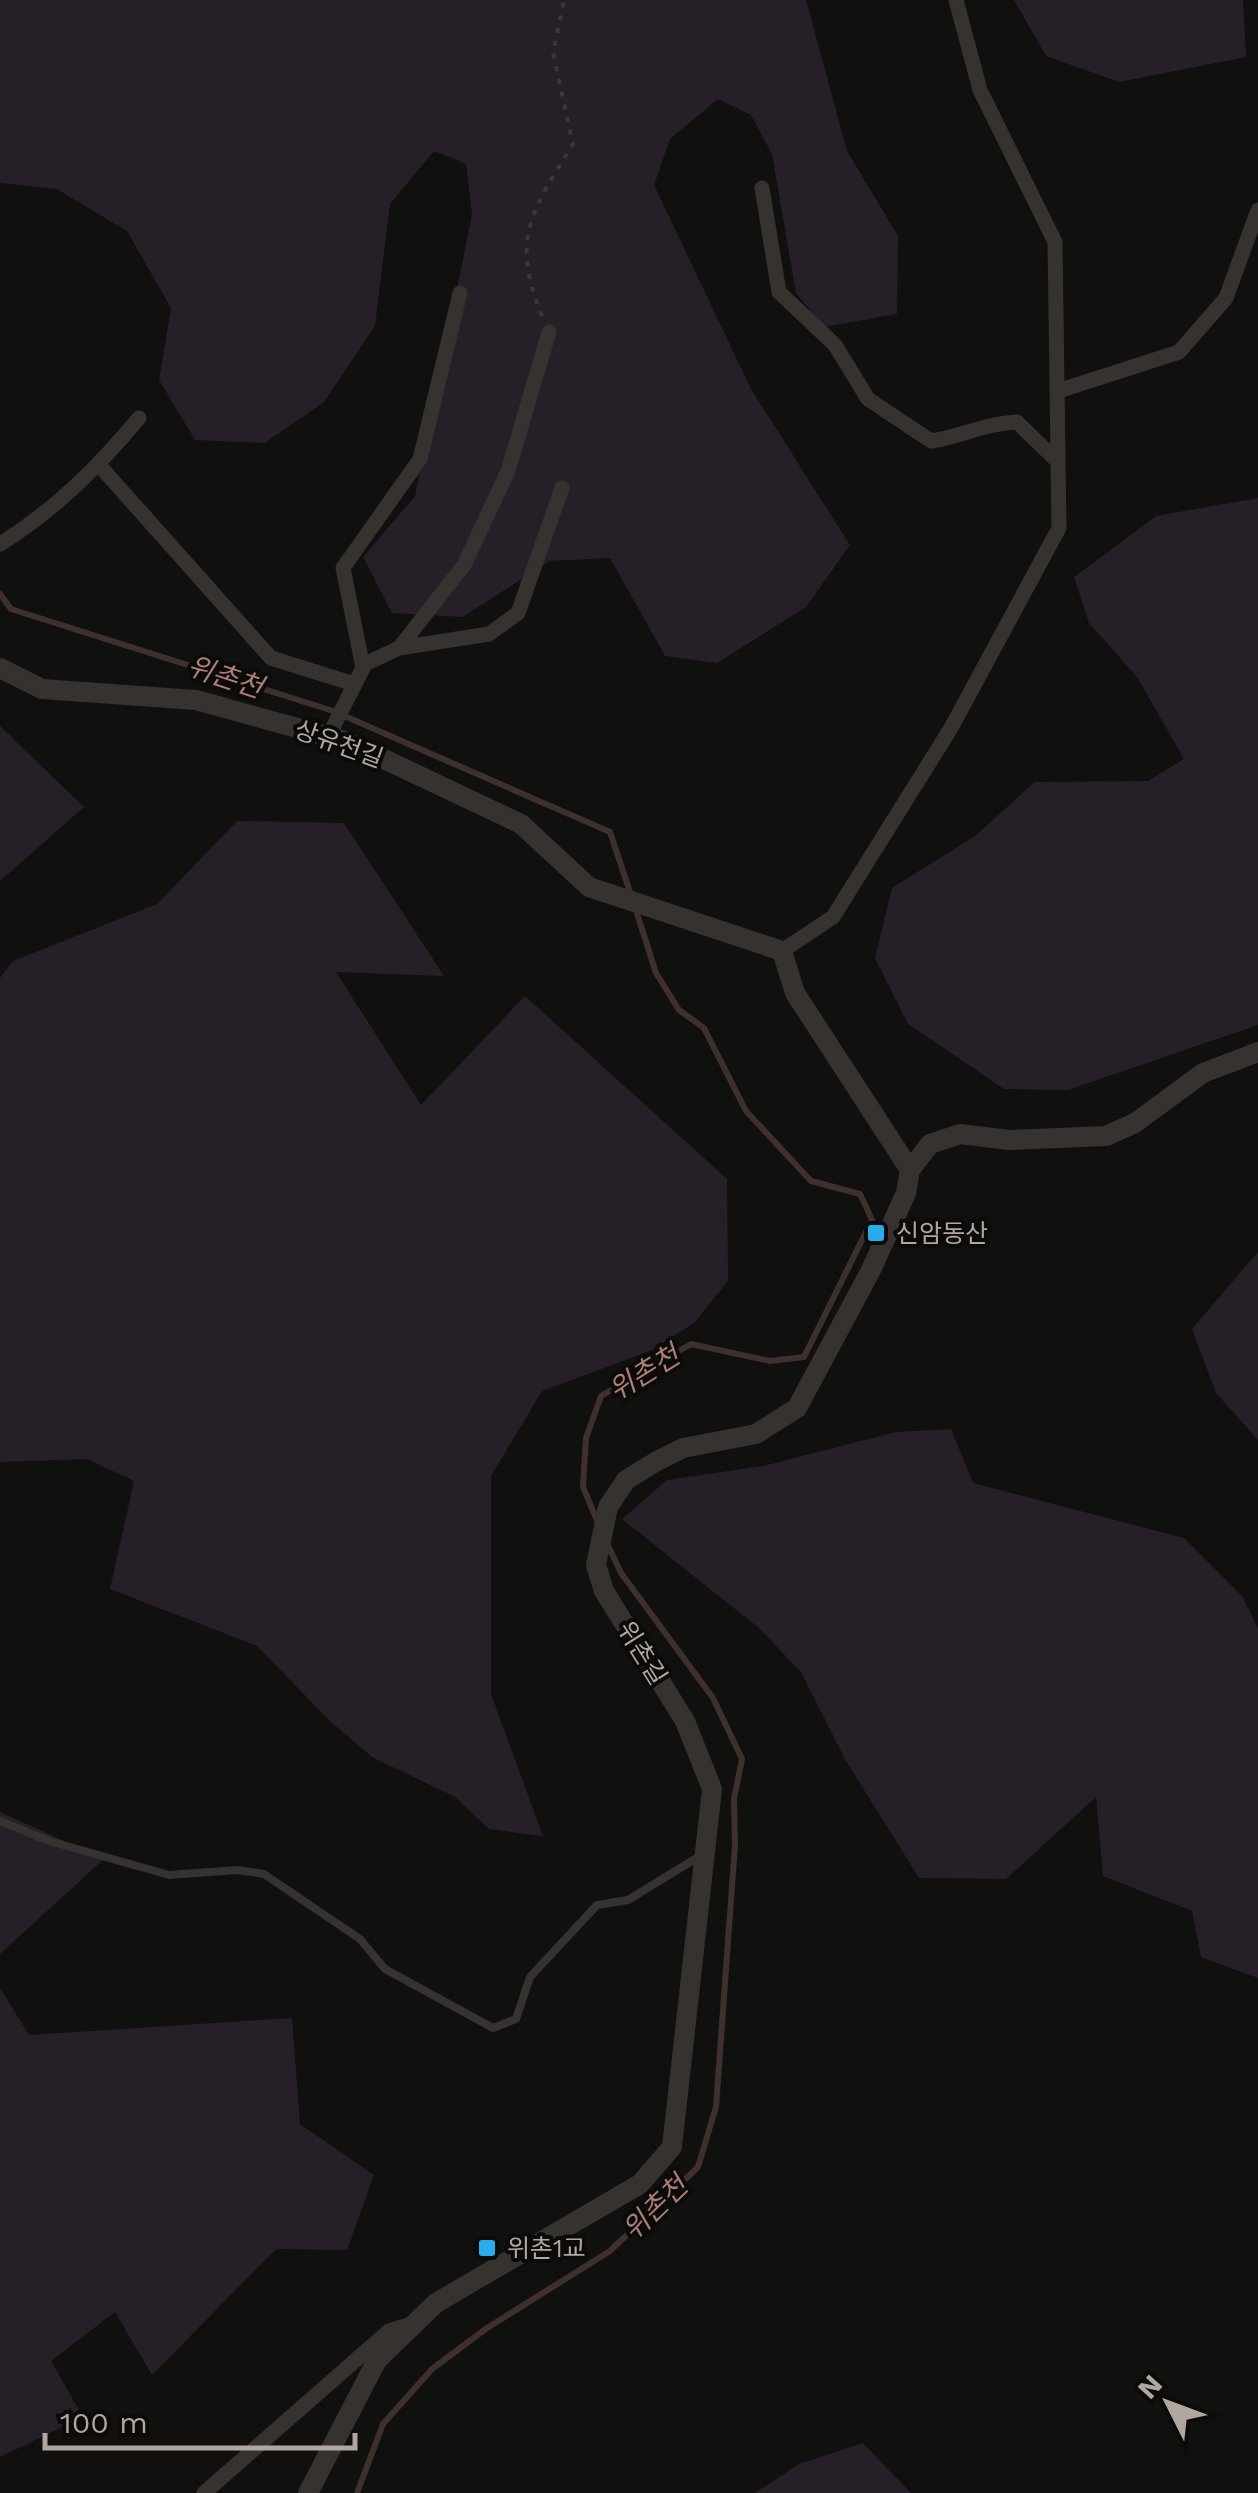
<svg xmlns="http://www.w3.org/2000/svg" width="1258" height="2493" font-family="'Work Sans','Noto Sans KR',sans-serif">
	<rect width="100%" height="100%" fill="#10100f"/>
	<path fill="#261f27" d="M0,0h806l41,151 51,85 -1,78 -73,13 -28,-34 -24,-139 -21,-39 -33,-16 -48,40 -16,46 97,204 99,156 -44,62 -89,56 -52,-7 -55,-98 -61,3 -86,56 -71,-4 -29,-56 52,-61 57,-281 -6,-51 -32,-13 -44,53 -15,122 -51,76 -59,41 -70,-3 -36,-60 12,-72 -44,-77 -70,-42 -57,-6z
		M1014,0h229l3,57 -127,25 -73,-26z
		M1258,498v527l-190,65 -64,-1 -96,-65 -33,-66 17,-70 83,-52 60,-54 113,-1 36,-22 -47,-82 -48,-54 -15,-46 82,-61z
		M0,726l84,81 -84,74z
		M237,821l107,2 100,153 -108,-4 85,133 104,-109 202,183 1,102 -34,42 -42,27 -110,41 -51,85v218l52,142 -54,-7 -34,-32 -83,-40 -42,-36 -73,-75 -147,-57 24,-108 -47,-22 -87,3v-484l13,-17 144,-57z
		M1258,1252v188l-42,-47 -24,-64z
		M951,1429l22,54 211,55 58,58 16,32v350l-57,-21 -9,-46 -89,-35 -7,-79 -90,82 -87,-1 -73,-117 -45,-89 -42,-44 -137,-109 45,-39 96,-14 133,-34z
		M0,1812l104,47 -104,95z
		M0,1988l29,47 263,-17 8,106 74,51 -27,75 -71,-1 -124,126 -37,-63 -64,49 32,56 -83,40z
		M863,2443l48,50h-156l44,-29z"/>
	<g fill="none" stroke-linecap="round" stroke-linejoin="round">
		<path stroke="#3f302e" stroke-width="6" d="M0,594l11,15 322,102 277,121 21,63
			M599,1525l-16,-38 3,-49 15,-42 90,-52 79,17 34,-4 68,-137 -12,-26 -49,-13 -65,-70 -42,-83 -25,-18 -23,-37 -21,-66
			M357,2493l26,-69 49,-55 55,-41 123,-77 88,-84 18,-60 19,-262 -1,-46 8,-40 -29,-61 -92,-125 -15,-32"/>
		<path stroke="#3c3836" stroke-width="4" stroke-dasharray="5 8" stroke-linecap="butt" d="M542,316c-32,-77 -10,-106 31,-172l-20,-91 11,-53"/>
		<path stroke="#353230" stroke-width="8" d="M0,1821l49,20 120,34 68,-5 27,4 96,65 25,30 108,59 23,-9 14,-42 67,-72 31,-5 72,-44"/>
		<path stroke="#353230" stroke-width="15" d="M762,188l17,104 56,53 33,54 63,42c33,-5 51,-17 86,-19l40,39
			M1058,391l121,-39 47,-54 32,-88
			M99,465l172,193 83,26
			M0,544c55,-34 98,-77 139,-126
			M399,648l90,-14 29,-21 44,-125
			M363,668l-20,-100 77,-109 40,-166
			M328,737l37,-73 34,-16 65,-83 44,-94 41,-139
			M782,951l51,-34 118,-189 108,-200 -4,-286 -75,-152 -24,-90
			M204,2493l185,-162 23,-7"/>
		<path stroke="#353230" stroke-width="20" d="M0,668l42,21 154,11 152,42 173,82 68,63 193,64 13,42 115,177
			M308,2493l69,-133 59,-57 204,-119 32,-37 40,-358 -27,-68 -81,-130 -8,-26 12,-58 18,-27 31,-19 26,-13 73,-14 41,-26 74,-138 35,-77 4,-23 20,-26 30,-10 49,6 97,-4 29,-13 68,-50 55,-21"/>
	</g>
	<g fill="#29acee" stroke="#0b0b0a" stroke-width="4">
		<rect x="866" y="1223" width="20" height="20" rx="5"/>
		<rect x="477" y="2238" width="20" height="20" rx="5"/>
	</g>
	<g text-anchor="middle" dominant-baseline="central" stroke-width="8" stroke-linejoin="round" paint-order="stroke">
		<g font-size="25" fill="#b1a6a0" stroke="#0b0b0a">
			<text transform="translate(339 744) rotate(20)">상유천길</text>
			<text transform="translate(642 1653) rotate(58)">위촌길</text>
		</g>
		<g font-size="25" fill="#b1a6a0" stroke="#0b0b0a" text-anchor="start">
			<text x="896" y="1233">신암동산</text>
			<text x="507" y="2248">위촌1교</text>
		</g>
		<g font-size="28" font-style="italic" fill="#ad7e76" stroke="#0b0b0a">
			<text transform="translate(225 677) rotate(18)">위촌천</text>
			<text transform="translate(644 1373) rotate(-32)">위촌천</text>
			<text transform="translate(655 2208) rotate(-44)">위촌천</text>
		</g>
	</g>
	<g transform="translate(1168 2403) rotate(312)" stroke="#0b0b0a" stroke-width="8" paint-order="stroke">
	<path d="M0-8L18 38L0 25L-18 38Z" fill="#b1a6a0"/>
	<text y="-15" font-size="28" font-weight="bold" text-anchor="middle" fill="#b1a6a0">N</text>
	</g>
	<path d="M45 2433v15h310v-15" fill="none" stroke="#b1a6a0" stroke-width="5"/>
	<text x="60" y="2433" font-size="30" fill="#b1a6a0" stroke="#0b0b0a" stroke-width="8" paint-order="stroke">100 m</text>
</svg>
